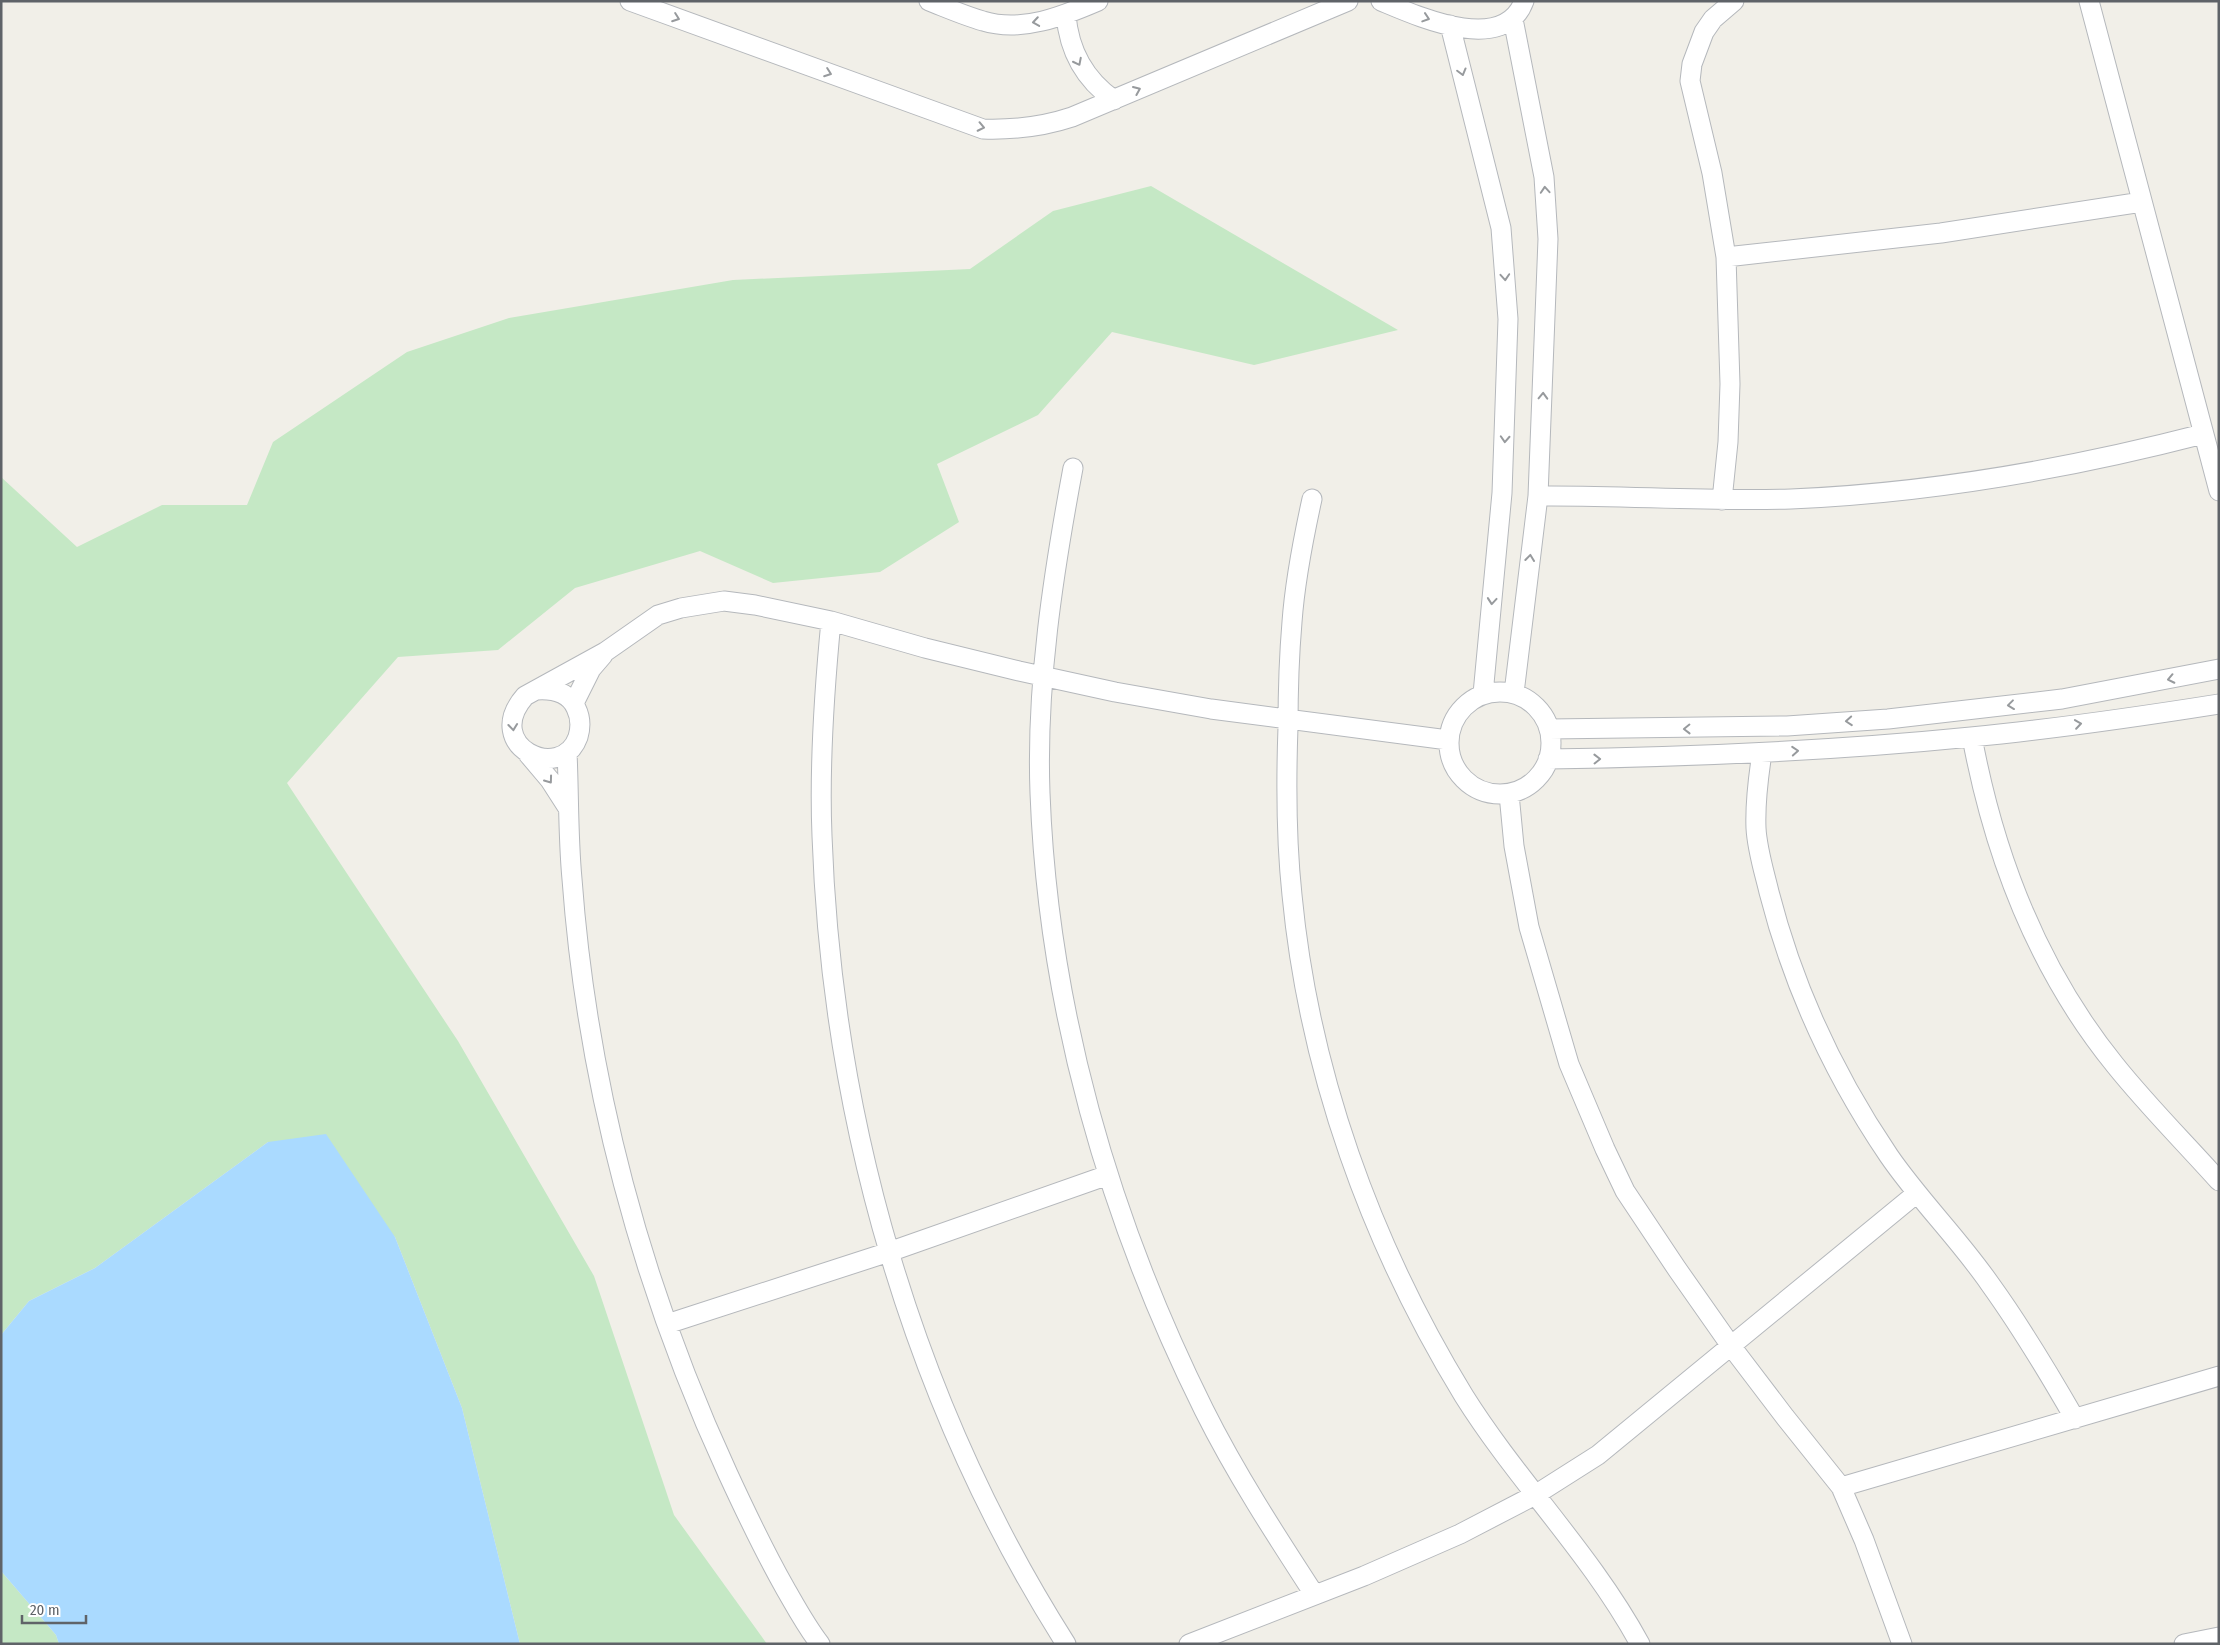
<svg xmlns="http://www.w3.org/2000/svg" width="2220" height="1645" font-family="'Fira Sans Condensed',sans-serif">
	<rect width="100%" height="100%" fill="#f1efe8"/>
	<path fill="#c5e8c5" d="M1151,186l247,144 -144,35 -142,-33 -74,83 -101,49 22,58 -79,50 -107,11 -73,-32 -125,37 -77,62 -100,7 -111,126 171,258 136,235 80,239 93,129h-247l-58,-236 -67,-171 -127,-95 -173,126 -66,33 -28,34v-858l76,70 85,-42h85l26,-63 134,-90 102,-34 224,-38 237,-11 83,-58z
		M1,1571l55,64 3,9h-58z"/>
	<path fill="#aadaff" d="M326,1134l69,103 67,171 58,236h-461l-3,-9 -55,-64v-236l28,-34 66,-33 173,-126z"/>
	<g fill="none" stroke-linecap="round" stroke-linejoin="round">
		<defs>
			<path id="street" d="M630,1l353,128c31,1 59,-2 89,-12l276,-116
				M929,1c18,7 36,15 54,20 39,12 80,-5 115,-20
				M1381,1c36,15 123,55 143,0
				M2089,1l130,490
				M1066,15c3,36 18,64 48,85
				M1513,19l31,158 4,62 -10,257 -24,197
				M1450,25l51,203 7,91 -6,174 -19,201
				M1726,257l215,-24 201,-31
				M1073,468c-20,107 -37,217 -33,325 8,215 69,426 164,617 32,64 71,124 110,184
				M1538,496c85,-1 168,6 253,3 140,-6 277,-30 412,-65
				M1312,499c-9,41 -17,81 -20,123 -3,35 -4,70 -4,105 -2,56 -2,112 4,168 17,177 79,349 172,501 54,86 127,158 176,248
				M1722,500l6,-58 2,-58 -4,-127 -14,-84 -22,-92 2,-17 12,-32 9,-13 21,-18
				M831,621c-7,72 -12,143 -9,215 10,284 91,567 244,808
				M537,690c16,-1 32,2 39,18 5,10 5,19 2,29 -17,47 -97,9 -53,-41l80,-44 53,-37 23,-7 43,-7 31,4 76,16 94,27 94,23 96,21 96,17 237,31
				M1449 743a51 51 0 1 1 102 0a51 51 0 1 1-102 0Z
				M574,703l17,-34 12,-14
				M1549,729l238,-3 101,-7 174,-20 157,-30
				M1972,737c22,118 66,233 143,328 32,40 69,77 104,116
				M567,752c2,43 1,85 5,127 15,205 70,409 156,595 18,39 36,77 57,114 11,19 21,38 35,56
				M1762,753c-4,26 -7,50 -6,75 1,21 8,43 13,64 24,94 65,183 120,264 31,45 70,83 101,128 31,43 58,88 85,135
				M528,754l22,26 18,28
				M1548,759c142,-2 283,-8 423,-22 83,-8 166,-20 248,-33
				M1509,794l5,52 15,81 40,137 36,85 20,42 52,78 54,77 54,71 56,70 23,53 38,104
				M667,1324l222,-72 219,-77
				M1841,1487l378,-111
				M1189,1644l175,-68 96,-42 75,-39 63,-40 319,-262
				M2184,1644l35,-7"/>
		</defs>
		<use href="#street" stroke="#b5b8bc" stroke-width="21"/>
		<use href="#street" stroke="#fff" stroke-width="19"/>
	</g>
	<defs><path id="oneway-chevron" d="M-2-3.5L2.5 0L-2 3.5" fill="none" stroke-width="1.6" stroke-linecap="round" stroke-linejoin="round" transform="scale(1.25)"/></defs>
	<g stroke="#979a9d">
		<use href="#oneway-chevron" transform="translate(676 18) rotate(20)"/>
		<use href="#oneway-chevron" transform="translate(1426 18) rotate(18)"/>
		<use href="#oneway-chevron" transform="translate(1036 22) rotate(171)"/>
		<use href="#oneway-chevron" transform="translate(1078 62) rotate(63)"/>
		<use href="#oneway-chevron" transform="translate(1462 72) rotate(75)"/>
		<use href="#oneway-chevron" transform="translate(828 73) rotate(20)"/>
		<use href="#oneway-chevron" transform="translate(1137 90) rotate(-23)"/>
		<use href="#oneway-chevron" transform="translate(981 127) rotate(12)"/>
		<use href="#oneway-chevron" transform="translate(1545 190) rotate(-94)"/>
		<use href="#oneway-chevron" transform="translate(1505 277) rotate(86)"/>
		<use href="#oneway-chevron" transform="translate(1543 396) rotate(-88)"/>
		<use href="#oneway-chevron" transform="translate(1505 439) rotate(93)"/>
		<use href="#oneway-chevron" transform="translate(1530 558) rotate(-83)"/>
		<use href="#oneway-chevron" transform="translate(1492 601) rotate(95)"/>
		<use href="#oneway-chevron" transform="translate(2171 679) rotate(168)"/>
		<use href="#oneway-chevron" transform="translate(2011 705) rotate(173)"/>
		<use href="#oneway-chevron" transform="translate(1849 721) rotate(176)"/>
		<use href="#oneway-chevron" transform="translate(2078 724) rotate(-8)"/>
		<use href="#oneway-chevron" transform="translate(513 727) rotate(84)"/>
		<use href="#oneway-chevron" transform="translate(1687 729) rotate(179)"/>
		<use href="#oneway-chevron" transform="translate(1795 751) rotate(-4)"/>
		<use href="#oneway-chevron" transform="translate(1597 759) rotate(-1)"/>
		<use href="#oneway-chevron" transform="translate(549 780) rotate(54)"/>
	</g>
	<rect width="2220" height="1645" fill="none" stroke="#5f6368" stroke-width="5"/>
	<path d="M22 1615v8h64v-8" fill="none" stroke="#5f6368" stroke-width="2.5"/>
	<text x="30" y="1615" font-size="15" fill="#5f6368" stroke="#ffffff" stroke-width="4" paint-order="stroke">20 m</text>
</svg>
